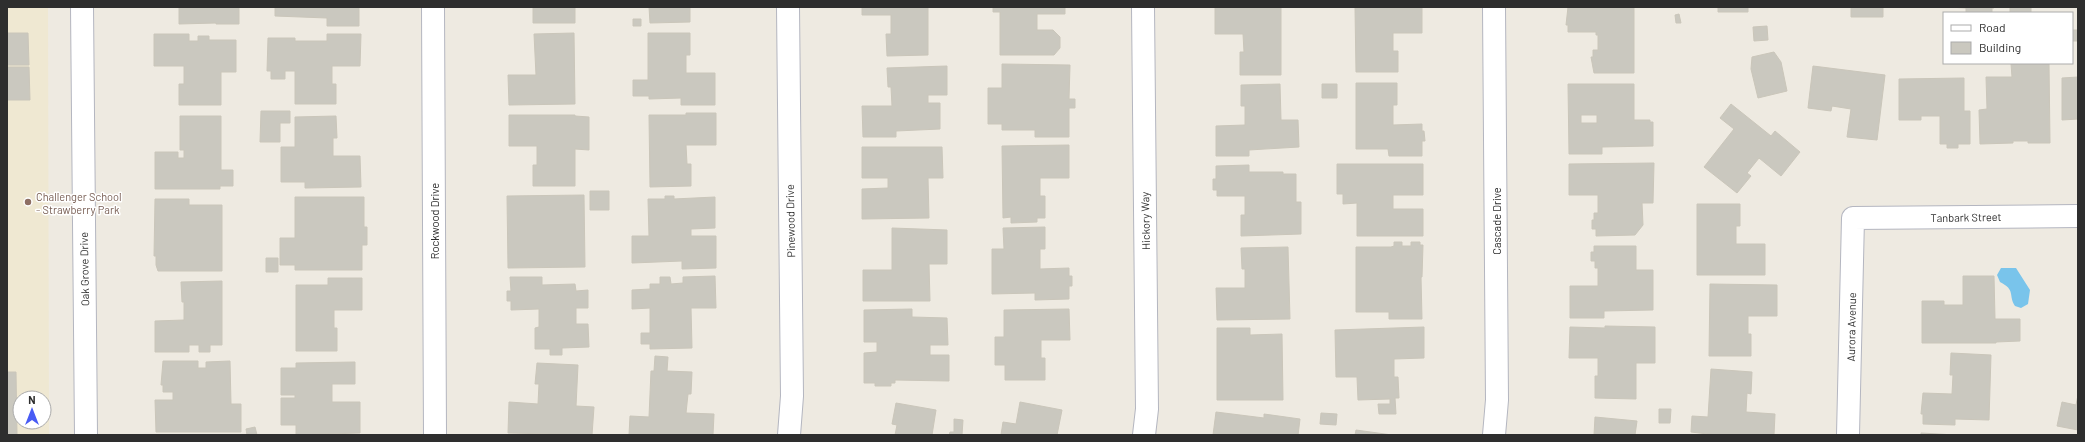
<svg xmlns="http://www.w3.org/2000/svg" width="2085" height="442" font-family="Barlow,sans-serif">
	<rect width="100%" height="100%" fill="#eeeae1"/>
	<path fill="#efe8d2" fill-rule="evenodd" d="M7,7h41l1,428h-42zM20,398h24v24h-24z"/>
	<path fill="#79c4eb" d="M2001,268h15l14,22 -2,14 -7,4 -6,-2c-7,-11 1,-16 -15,-24l-3,-7z"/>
	<path fill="#cac8bf" stroke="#cac6ba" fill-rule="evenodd" d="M179,7h60v17h-23v-1l-37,1z
		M275,7h84v19h-32v-8l-52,-2z
		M533,7h42v16h-42z
		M649,7h41v15l-40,1z
		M859,7h69v48l-41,1 -1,-22h5v-19h-29v-8z
		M993,7h72v7h-28v16h16l7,7v11l-6,7h-54v-43h-7z
		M1215,7h66v68h-41v-23h4l-1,-18h-28z
		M1388,7h34v26h-29v18h5v21h-42l-1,-64z
		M1568,7h66v66h-40l-3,-16h2v-7h5v-15h-2v-3h-28v-7h-2z
		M1718,7h30v5h-30z
		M1851,7h32v10h-32z
		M1948,7h46v1h-2v5h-26v-5z
		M2010,7h21v6h-21z
		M1679,14l2,9h-5l-1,-8z
		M633,19h8v7h-8z
		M1767,26l1,14 -14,1 -1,-14z
		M2072,30h6v11h-6z
		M7,33h21l1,32h-22z
		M574,33l1,71 -66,1 -1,-30h28l-2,-41z
		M648,33h42v22h-4v18h29v32h-34v-7l-32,1v-3h-16v-16h15z
		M154,34h35v7h9v-5h11v4h27v32h-15v33h-42v-21h5v-18h-30z
		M327,34h34l-1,32h-28v18h4v20h-41v-33h-10v8h-14v-8h-4l1,-33h27v3h32z
		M1774,52l7,10 6,29 -29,7 -7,-29 1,-12z
		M1002,64l68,1 -1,34h6v9h-6v29h-34v-7h-33v-6h-14v-36h14z
		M2011,64h38l1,79h-22v-2h-15v2l-33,1 -1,-34 8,-1 -1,-32h26z
		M947,66v29h-19v8h12v26l-44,2v6h-33l-1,-31h30l-1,-19h-3l-1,-19z
		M1813,66l72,9 -8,65 -30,-3 4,-28 -19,-3 -1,5 -23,-3z
		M7,67h22l1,33h-23z
		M2078,77v42l-16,1v-42z
		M1964,78v33h6v33h-12v4h-11v-4h-7v-28h-19v4h-22v-41z
		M1356,83h41v22h-4v20l29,-1v7h2l1,10h-3v15h-33l-1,-7h-32z
		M1280,84l1,36h17l1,27 -50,3v6h-33v-30l29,-1v-19h-4v-21z
		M1322,84h15v14h-15z
		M1568,84h66v36h16v2h3v24l-51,1v7h-33zM1581,115h16v8h-16z
		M1731,104l40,32 4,-5 25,21 -19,24 -22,-18 -12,15 4,3 -14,17 -33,-26 30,-38 -14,-11z
		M261,111h29v12h-10v19h-20z
		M686,113h30v32h-30l1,19h4v22l-41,1 -1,-72h37z
		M509,115h66v1l14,1v33l-14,-1v37h-42v-21h4v-19h-28z
		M180,116h41v54h12v16h-13v3h-65v-37h23v6h6v-8h-4z
		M336,116l1,22h-4v18h27l1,31 -56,1v-6h-24v-35h14v-30z
		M1069,145v33h-29v18h5v22h-8v4l-26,1v-6l-8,1 -1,-72z
		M862,147h80l1,31h-15l1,40 -67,1v-30l26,-1v-10h-26z
		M1654,163l-1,40h-11l1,22 -8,10 -39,1v-7h-4v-9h2v-7h4v-18h-29v-31z
		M1337,164h86v31h-30v14h30v27h-66v-33l-14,1v-10h-6z
		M1249,165v7h34v2h13v28h5v32l-60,2v-21h4v-19h-28v-6h-4v-11h3v-13z
		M590,191h19v19h-19z
		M584,195l1,72 -77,1 -1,-72z
		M665,196h9v3l41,-2v31l-24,1v7h25v32l-34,1v-8l-50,2v-27h17l-1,-37h17z
		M295,197h69v30h3v18h-5v25h-67v-5h-15v-27h15z
		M155,199h34v6h33v66h-64l-2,-6v-9h-2z
		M1697,204h43v22h-4v18h29v31h-68z
		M1045,227v22h-5v20l29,-1v8h3v10h-3v13l-34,1v-7l-43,1v-45h12l-1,-21z
		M892,228l55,2v34h-18l1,37h-67v-31h29z
		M1394,242h8v4h9v-4h9v3h3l-1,32h-1l1,42h-33v-7h-33v-65h35l3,-1z
		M1594,246h42v24h17v40l-49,1v7h-34v-32h28v-18h-3v-7h-4v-9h3z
		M1288,247l2,72 -73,1 -1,-32h29v-19h-3l-1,-21z
		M266,258h12v14h-12z
		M715,276l1,32h-25l1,40 -42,1v-5h-9v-11h9v-25l-18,1v-19l18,-1v-5h10v-7h10l1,7 12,-1v-6z
		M1963,276h31l1,43h25v22l-24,1v1h-74v-42h22v4h19z
		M510,277h32v8l33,-1 1,7 12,-1v18h-12v16h12l1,23 -27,1v7h-12v-6h-15v-21l4,-1v-18l-28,1v-9h-4v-10h4z
		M328,278h34v32h-28v18h3v23h-41v-66h32z
		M222,281v64h-12v7h-11v-7h-10v7h-34v-31l29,-1v-18h-2l-1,-20z
		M1710,284l67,1v31h-29v18h3v22h-42z
		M912,309v8l35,1 1,27h-18v10h19v26l-54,-1v3h-4v3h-16v-3h-11v-30l13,-1v-10h-13v-32z
		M1069,309l1,31h-29v18h4v22h-40v-15h-10v-28h9v-27z
		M1605,326l50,1v36h-19v36l-41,-1v-22h3v-18h-29l1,-31 35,1z
		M1424,327v31l-30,1v18h4l1,21h-4l1,16h-17l-1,-10h12v-5l-32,1 -1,-23h-21l-1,-47z
		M1217,328h33v7l32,-1 1,66h-66z
		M1951,353l40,2 -2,65 -34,-1v6l-32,-1v-10h-2l2,-21 29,1 1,-19h-3z
		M655,356l13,1 -1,14 25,1 -1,22h-3l-2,19 28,1 -1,21h-84l1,-19 19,1 2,-46h3z
		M163,361h35v7h8v-6l24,-1 1,43h10v28h-85l-1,-32h18v-8h-10v-7h-2z
		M355,362v22h-23v18h28v31l-64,2v-10h-15v-27h14v-3h-14v-27h15v-5z
		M537,363l41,2 -2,41 18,1 -2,28 -84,-2 1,-31 29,2 1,-20h-4z
		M1711,369l41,3 -1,22 -4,-1 -1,19 29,2 -1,21h-58l-25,-3 1,-16 16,1z
		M7,372h9l1,63h-10z
		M2078,395v35l-21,-4 5,-24 14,3z
		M1020,402l42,8 -5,25h-56l2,-13 13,2z
		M896,403l40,7 -4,25h-37l2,-10 -5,-1z
		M1659,409h12l-1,14h-11z
		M1216,412l48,6v-4l36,5 -2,16h-85z
		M1321,413l16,1 -1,11 -16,-1z
		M1595,417l42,4 -2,14h-41z
		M954,419l9,1 -1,15h-13l1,-3h4z
		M255,427l2,8h-10l-1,-6z
		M1356,430l36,5h-37z
		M1921,433l34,2h-34z"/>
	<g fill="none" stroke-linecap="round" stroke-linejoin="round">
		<defs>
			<path id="street" d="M82,7l4,428
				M433,7l2,428
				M788,7l4,389 -3,39
				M1143,7l4,402 -3,26
				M1494,435l3,-35 -3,-393
				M1848,435l5,-217 225,-2"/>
		</defs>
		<use href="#street" stroke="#b4b6c0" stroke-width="24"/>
		<use href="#street" stroke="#fff" stroke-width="22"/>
	</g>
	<circle fill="#8d6e63" stroke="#fff" stroke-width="1.5" cx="28" cy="202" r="4"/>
	<g text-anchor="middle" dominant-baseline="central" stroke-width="3" stroke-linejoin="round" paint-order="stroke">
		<g font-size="11" fill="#785e54" stroke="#fff" text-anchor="start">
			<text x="36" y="196">Challenger School<tspan x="36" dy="13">- Strawberry Park</tspan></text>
		</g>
		<g font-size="11" fill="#2e2e2e" stroke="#fff">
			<text transform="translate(1966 217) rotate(-1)">Tanbark Street</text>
			<text transform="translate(434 221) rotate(-90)">Rockwood Drive</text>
			<text transform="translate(790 221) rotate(-91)">Pinewood Drive</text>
			<text transform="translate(1145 221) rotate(-91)">Hickory Way</text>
			<text transform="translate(1496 221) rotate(-90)">Cascade Drive</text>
			<text transform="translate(84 269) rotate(-91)">Oak Grove Drive</text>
			<text transform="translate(1851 327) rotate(-89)">Aurora Avenue</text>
		</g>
	</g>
	<rect width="2085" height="442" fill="none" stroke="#2e2e2e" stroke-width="16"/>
	<rect x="1943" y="12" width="130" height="52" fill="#ffffff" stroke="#ababab"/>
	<rect x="1951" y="25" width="20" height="6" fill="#ffffff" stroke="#ababab"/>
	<text x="1979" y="32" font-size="12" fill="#2e2e2e">Road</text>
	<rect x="1951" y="42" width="20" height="12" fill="#cac8bf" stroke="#ababab"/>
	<text x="1979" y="52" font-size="12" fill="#2e2e2e">Building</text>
	<g transform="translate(32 410)"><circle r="19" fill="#ffffff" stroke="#ababab"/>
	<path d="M0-3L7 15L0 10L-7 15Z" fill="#485bf4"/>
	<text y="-6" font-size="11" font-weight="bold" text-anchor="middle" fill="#2e2e2e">N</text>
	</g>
</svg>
